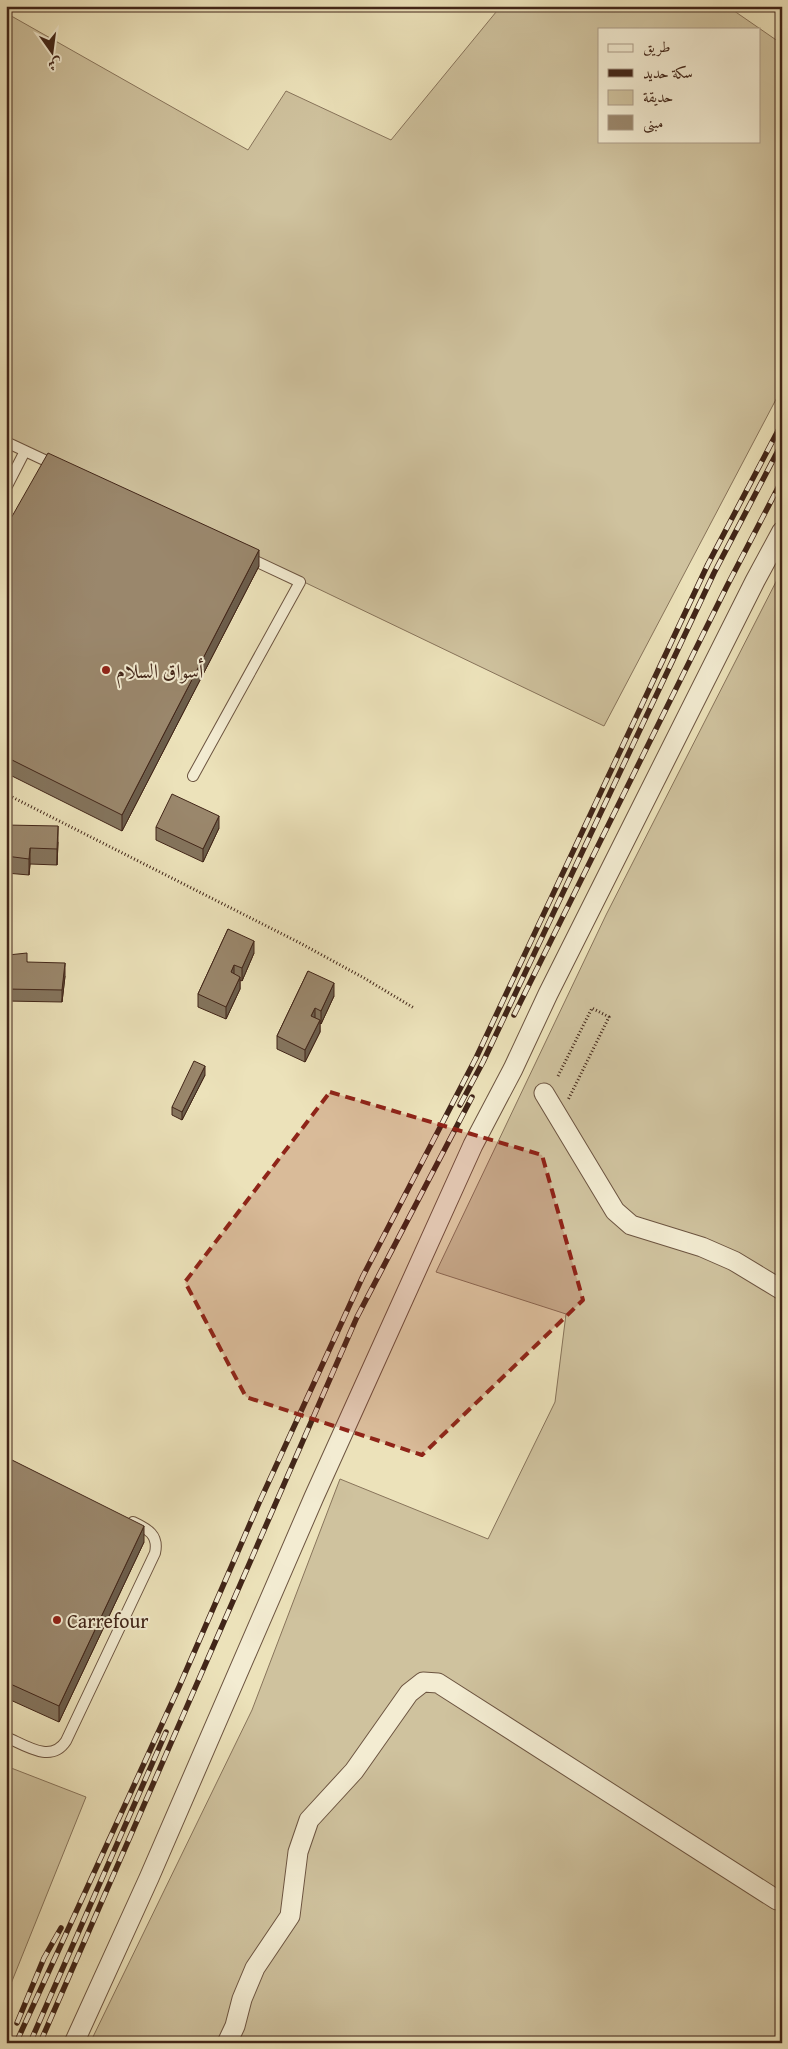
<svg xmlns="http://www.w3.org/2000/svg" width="788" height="2049" font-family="'Gentium Book Plus',Amiri,serif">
	<rect width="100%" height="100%" fill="#ece2ba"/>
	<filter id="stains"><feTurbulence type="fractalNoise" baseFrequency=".004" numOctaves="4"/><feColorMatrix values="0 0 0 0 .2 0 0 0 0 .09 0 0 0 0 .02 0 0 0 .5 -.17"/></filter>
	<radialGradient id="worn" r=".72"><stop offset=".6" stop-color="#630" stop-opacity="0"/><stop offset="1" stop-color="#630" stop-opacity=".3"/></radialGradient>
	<path fill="#cfc29e" stroke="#88745b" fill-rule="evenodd" d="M501,6h226l55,38v344l-178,338 -598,-287v-426l242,137 38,-59 105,49zM599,29h160v112h-160z
		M782,570v1473h-692l162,-333 88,-231 148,60 67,-137 11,-88 -130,-42 170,-357z
		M6,1766l80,31 -80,199z"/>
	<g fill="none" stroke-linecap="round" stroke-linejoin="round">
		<defs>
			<path id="lane" d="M6,442l49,23
				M6,488l19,-37
				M193,776l107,-194 -51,-24
				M6,1737c19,8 45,27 60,4l89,-188c4,-18 -7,-24 -22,-31"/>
			<path id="street" d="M544,1093l71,118 16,14 71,22 32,14 48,29
				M74,2043l75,-165 165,-381 159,-352 40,-76 35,-75 207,-413 27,-50
				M227,2043l8,-17 7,-27 13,-31 35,-52 8,-64 11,-32 45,-49 55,-78 14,-11 15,1 339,217h5"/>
		</defs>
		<use href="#lane" stroke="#6c5440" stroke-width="12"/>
		<use href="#street" stroke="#6c5440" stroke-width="21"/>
		<path stroke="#412518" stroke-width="3" stroke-dasharray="1 2.5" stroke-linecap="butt" d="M6,794l294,149 64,35 50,30
			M558,1076l34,-68 17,9 -41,83"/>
		<use href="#lane" stroke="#f3ecd2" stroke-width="10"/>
		<use href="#street" stroke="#f3ecd2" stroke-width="19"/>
		<defs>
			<path id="rail" d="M514,1015l213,-429 55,-106
				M460,1105l23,-43 231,-489 68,-130
				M17,2023l27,-65 17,-30
				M16,2043l163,-356 80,-184 104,-227 113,-218 232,-494 74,-141
				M30,2043l136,-311
				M40,2043l317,-726 115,-220"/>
		</defs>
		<use href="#rail" stroke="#412518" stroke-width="5.5"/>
		<use href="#rail" stroke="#f3ecd2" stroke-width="4" stroke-dasharray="11" stroke-linecap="butt"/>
	</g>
	<path fill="#84745d" stroke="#412518" d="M6,527l253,39 -137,265 -116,-58z
		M6,824v1l52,17 -1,23 -27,-1 -1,11 -23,-2z
		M156,827l63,1 -16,34 -47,-22z
		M228,929l26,24 -12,28 -2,-1v9l-14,30 -28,-12v-13z
		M6,961l21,1 38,14 -3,26 -56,-1z
		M308,971l26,25 -13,28 -1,-1v9l-15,30 -28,-13v-13z
		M205,1075l-23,45 -10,-5v-8z
		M6,1457l138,85 -85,180 -53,-24z"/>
	<path fill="#6c5e4c" stroke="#412518" d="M259,550v16l-137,265v-16z
		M219,816v12l-16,34v-13z
		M58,826v16l-1,23v-16z
		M30,848v16l-1,11v-16z
		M254,941v12l-12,28v-13z
		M65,963v13l-3,26v-12z
		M234,965v12l-3,-5z
		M240,977v12l-14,30v-12z
		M334,983v13l-13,28v-13z
		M315,1008v13l-4,-5z
		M320,1020v12l-15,30v-12z
		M205,1066v9l-23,45v-8z
		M144,1526v16l-85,180v-16z"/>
	<path fill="#9a876c" stroke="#412518" d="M48,453l211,97 -137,265 -116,-58v-230z
		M172,794l47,22 -16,33 -47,-22z
		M6,824v1l52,1 -1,23 -27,-1 -1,11 -23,-3z
		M228,929l26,12 -12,27 -8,-3 -3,7 9,5 -14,30 -28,-13z
		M27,953v9l38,1 -3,27 -56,-1v-28h1l1,-6z
		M308,971l26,12 -13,28 -6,-3 -4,8 9,4 -15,30 -28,-14z
		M194,1061l11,5 -23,46 -10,-5z
		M6,1457l138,69 -85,180 -53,-24z"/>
	<path fill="#8f2418" fill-opacity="0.2" stroke="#8f2418" stroke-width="4" stroke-dasharray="10 6" stroke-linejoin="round" d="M330,1092l212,63 41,145 -161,155 -176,-58 -61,-115z"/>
	<g fill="#8f2418" stroke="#f3ecd2" stroke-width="2">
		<circle cx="106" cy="670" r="5"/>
		<circle cx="57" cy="1620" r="5"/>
	</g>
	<g text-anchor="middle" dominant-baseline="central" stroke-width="4" stroke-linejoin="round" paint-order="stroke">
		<g font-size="20" fill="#412518" stroke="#f3ecd2" text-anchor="start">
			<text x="116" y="670">أسواق السلام</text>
			<text x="67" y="1620">Carrefour</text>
		</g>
	</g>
	<rect width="788" height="2049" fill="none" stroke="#ece2ba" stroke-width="25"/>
	<rect x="8" y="8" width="773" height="2034" fill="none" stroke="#412518" stroke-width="2.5"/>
	<rect x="12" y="12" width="763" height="2024" fill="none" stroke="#412518"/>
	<rect x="598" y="28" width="162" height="115" fill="#f3ecd2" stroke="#ac9c88"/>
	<rect x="608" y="44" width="25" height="8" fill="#f3ecd2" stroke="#ac9c88"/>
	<text x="643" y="52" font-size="15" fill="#412518">طريق</text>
	<rect x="608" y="69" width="25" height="8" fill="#412518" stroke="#ac9c88"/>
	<text x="643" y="78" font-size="15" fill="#412518">سكة حديد</text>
	<rect x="608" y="90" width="25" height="15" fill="#cfc29e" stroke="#ac9c88"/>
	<text x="643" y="102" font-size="15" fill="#412518">حديقة</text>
	<rect x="608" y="115" width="25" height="15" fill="#9a876c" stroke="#ac9c88"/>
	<text x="643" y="128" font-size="15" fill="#412518">مبنى</text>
	<g transform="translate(52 52) rotate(166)" stroke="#f3ecd2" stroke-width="4" paint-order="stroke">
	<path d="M0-4L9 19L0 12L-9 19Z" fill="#412518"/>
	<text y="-8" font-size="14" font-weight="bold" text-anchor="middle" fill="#412518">ش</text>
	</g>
	<rect width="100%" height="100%" filter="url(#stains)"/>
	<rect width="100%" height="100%" fill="url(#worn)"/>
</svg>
